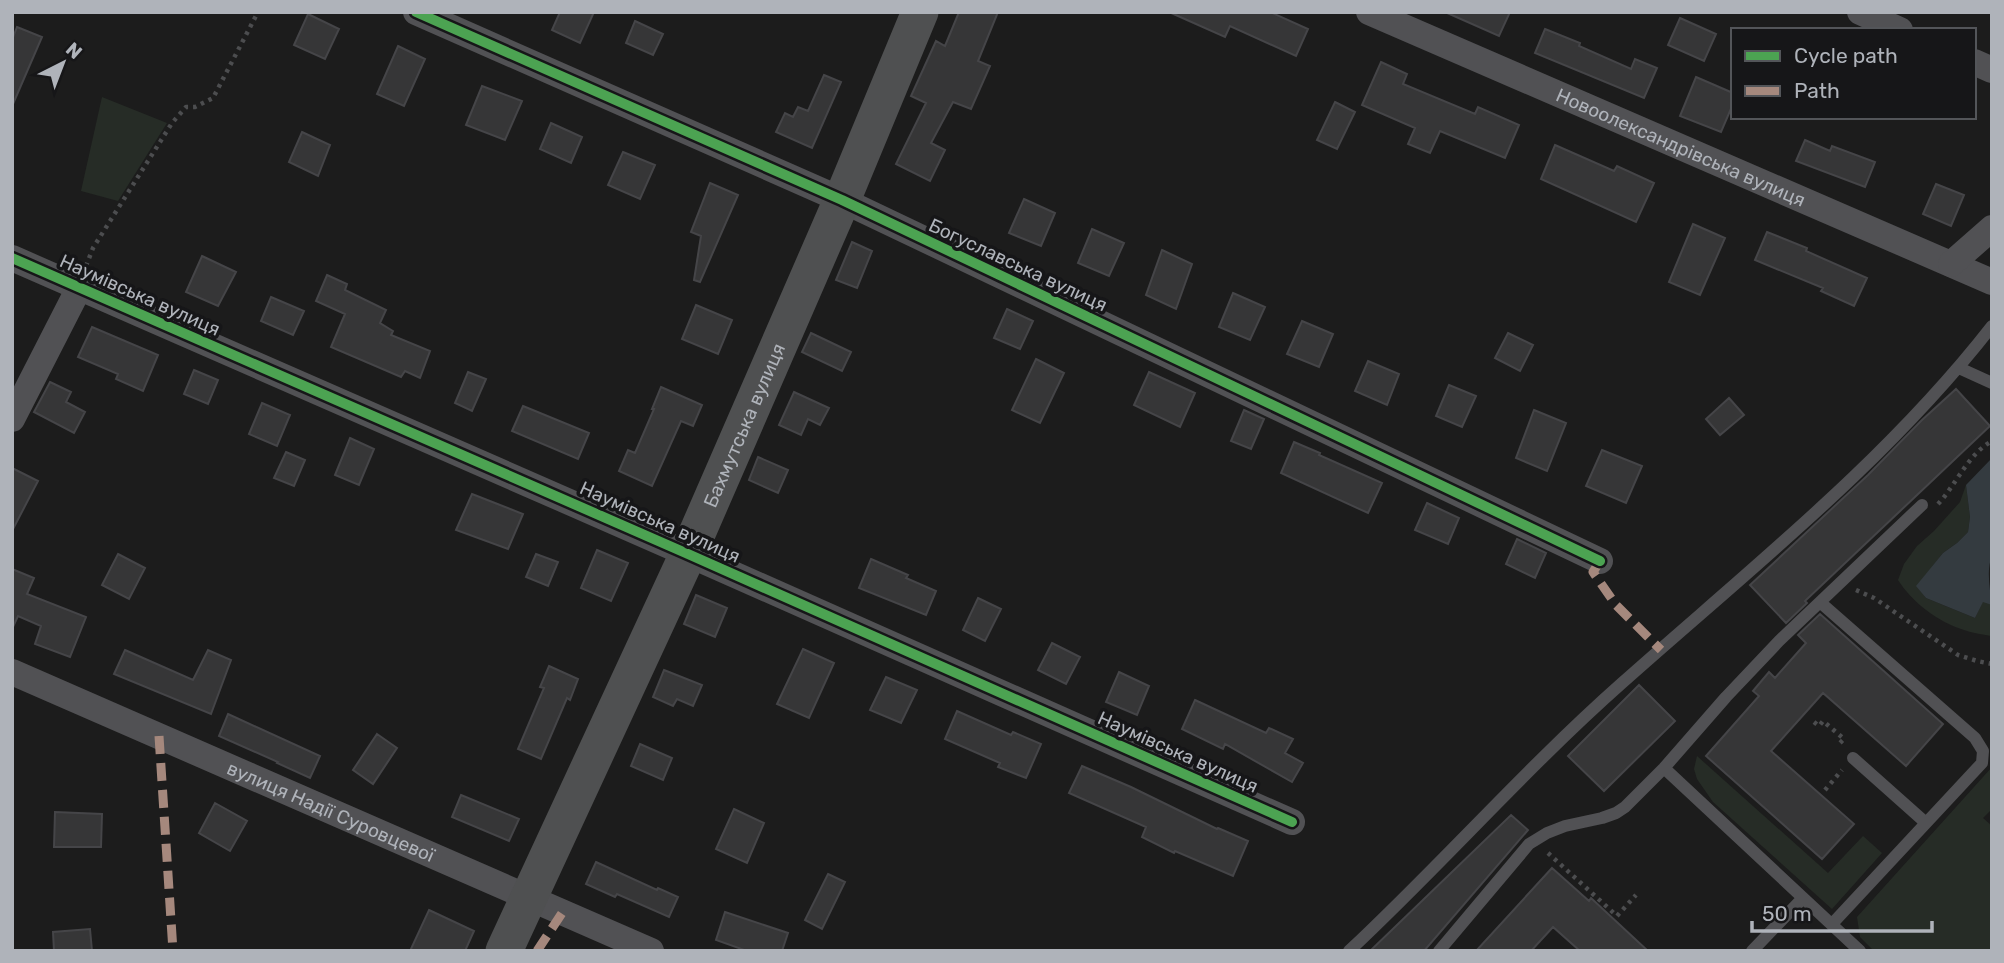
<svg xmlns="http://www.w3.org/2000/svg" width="2004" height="963" font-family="Rubik,sans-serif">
	<rect width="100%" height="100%" fill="#1c1c1c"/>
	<path fill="#262c26" d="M102,97l65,26 -49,78 -37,-10z
		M1966,485l4,32 -2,15 -11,11 -14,10 -26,33 9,12 49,20 8,-17 9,3 -2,-46 2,-2v79l-1,1c-9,-2 -19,-3 -27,-6 -26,-8 -52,-28 -66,-50l6,-16 13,-18 17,-15 26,-29z
		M1697,756l131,117 35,-37 19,17 -50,56 -119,-107 -16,-23 -3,-10z
		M1992,767v42l-9,9 9,8v125h-118l-14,-14 -3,-20z"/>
	<path fill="#343b40" d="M1992,458v98c-6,14 -2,33 0,49l-9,-3 -8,16 -49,-20 -10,-12 27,-33 14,-10 11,-11 2,-15 -4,-32z"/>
	<path fill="#363637" stroke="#454548" stroke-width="2" d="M560,12h34l-14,31 -28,-13z
		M959,12h39l-20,49 12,5 -19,43 -18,-7 -22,41 14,7 -15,31 -34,-17 30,-61 -15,-7 25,-55 9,5z
		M1169,12h101l38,17 -12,27 -66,-30 -5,11z
		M1445,12h65l-11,24z
		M308,14l31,15 -14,30 -31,-14z
		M1680,18l36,16 -12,27 -36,-16z
		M635,21l28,13 -10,21 -27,-12z
		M17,27l25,10 -29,67 -1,-64z
		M1545,29l35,14 -1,3 52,23 4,-10 22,9 -13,30 -109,-45z
		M398,46l27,13 -21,47 -27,-12z
		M1381,62l26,12 -4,10 72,30 3,-7 41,18 -14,33 -65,-27 -10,22 -22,-9 7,-16 -53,-23z
		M824,75l17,7 -29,66 -36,-16 9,-19 8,4 5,-10 10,4z
		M1696,77l37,16v11l-12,28 -41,-16z
		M482,86l40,15 -17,39 -39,-15z
		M1335,102l20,10 -18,37 -20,-9z
		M551,123l31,14 -11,26 -31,-14z
		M302,132l28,13 -12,31 -29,-14z
		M1805,140l25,11 2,-5 43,16 -10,25 -69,-26z
		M1555,145l59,26 3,-5 37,17 -18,39 -95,-43z
		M623,152l32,13 -15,34 -32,-14z
		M710,183l28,12 -38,87 -6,-2 7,-44 -10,-4z
		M1936,184l28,11 -13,31 -28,-12z
		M1024,199l31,14 -14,33 -32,-13z
		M1693,224l32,14 -25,57 -31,-13z
		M1092,229l32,14 -15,33 -31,-13z
		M1767,232l40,16 -1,3 61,27 -13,28 -33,-15 2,-3 -68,-28z
		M852,242l20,9 -15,37 -21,-8z
		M1162,250l30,14 -16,45 -30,-14z
		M202,256l34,16 -18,34 -32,-14z
		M327,275l20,9 -2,6 41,20 -6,13 13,8 -2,4 39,16 -10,27 -15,-7 -4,6 -70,-30 14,-33 -29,-13z
		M1233,293l32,14 -15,33 -31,-13z
		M271,297l33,14 -11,24 -32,-14z
		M696,305l36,15 -14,34 -36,-15z
		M1007,309l26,12 -13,28 -26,-11z
		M1302,321l31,13 -14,33 -32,-13z
		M92,327l66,28 -15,36 -27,-12 2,-5 -40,-17z
		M811,333l40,19 -9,19 -40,-19z
		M1508,333l25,12 -13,26 -25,-13z
		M1036,359l28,14 -24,50 -28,-13z
		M1368,361l31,13 -12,31 -32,-14z
		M194,370l24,10 -10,24 -24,-10z
		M468,372l18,7 -14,32 -17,-8z
		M1149,372l46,21 -15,34 -46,-22z
		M50,382l21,10 -5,10 19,10 -11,21 -40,-21z
		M1449,385l27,11 -14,31 -26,-11z
		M661,387l41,18 -9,21 -12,-5 -29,65 -33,-15 9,-21 7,3 19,-44h-2z
		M1956,389l34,37 -185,175 2,2 -21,20 -36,-38 118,-110 54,-55z
		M794,392l35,16 -9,17 -12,-6 -7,16 -22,-10z
		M1729,398l15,17 -24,20 -14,-16z
		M262,403l28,12 -13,31 -28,-12z
		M523,406l66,27 -11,26 -66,-28z
		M1244,410l20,9 -13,30 -20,-8z
		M1534,410l32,13 -19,48 -31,-13z
		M350,438l24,11 -15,36 -24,-10z
		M1294,442l26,11 -1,2 63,28 -14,30 -87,-40z
		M1602,450l40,16 -16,37 -40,-17z
		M286,452l19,8 -11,26 -20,-8z
		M758,457l30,13 -10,23 -29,-13z
		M12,468l26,13 -26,50z
		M472,494l51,20 -15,35 -52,-19z
		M1427,503l32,15 -11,26 -33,-14z
		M1517,539l29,14 -11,25 -29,-14z
		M597,550l31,13 -17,38 -30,-13z
		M118,554l27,14 -16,31 -27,-14z
		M536,554l22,8 -10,24 -22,-9z
		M871,559l37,16 -2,3 30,13 -10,24 -67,-27z
		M12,569l22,9 -7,16 59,23 -16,40 -35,-13 6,-18 -23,-10 -6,13z
		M696,595l31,13 -12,29 -31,-13z
		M978,598l23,11 -16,32 -22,-11z
		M1820,614l123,110 -37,42 -83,-73 -52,58 83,73 -32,35 -116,-103 53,-60 -6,-5 16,-19 6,6 31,-35 -8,-8z
		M1052,643l28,14 -14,27 -28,-14z
		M803,649l31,14 -25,55 -32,-14z
		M125,650l68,30 15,-30 23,10 -20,54 -97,-40z
		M549,666l29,13 -8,21 -3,-2 -26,61 -23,-10 26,-61 -4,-1z
		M664,670l38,15 -9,21 -16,-7 -4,7 -20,-9z
		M1119,672l30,14 -12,29 -31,-13z
		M886,677l31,13 -16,33 -31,-13z
		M1639,685l36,36 -71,70 -36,-35z
		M1195,700l71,33 3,-5 24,11 -8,14 18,10 -11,19 -67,-38 -2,5 -41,-20z
		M957,711l54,24 2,-3 28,12 -15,34 -28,-11 2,-4 -55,-24z
		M228,714l92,42 -10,22 -33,-15 1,-1 -59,-26z
		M377,734l20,14 -24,36 -20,-14z
		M640,744l32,14 -9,22 -32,-14z
		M1082,766l49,21 86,42 1,-1 30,13 -15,35 -58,-25 -1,2 -32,-16 4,-10 -77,-34z
		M461,795l58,24 -10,22 -57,-24z
		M215,803l32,18 -17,30 -31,-18z
		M734,809l30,14 -17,40 -31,-14z
		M55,812l47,2 -1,33h-47z
		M1511,815l17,15 -104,121h-54z
		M596,862l61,28 1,-2 20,9 -9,20 -52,-23 -2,3 -29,-13z
		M1552,868l37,33 2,-3 57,53h-68l-27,-24 -22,24h-55z
		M828,874l17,8 -23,47 -17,-9z
		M429,910l45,21 -9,20h-55z
		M725,912l63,21 -6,18h-35l-31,-11z
		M90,929l2,22h-38l-1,-19z"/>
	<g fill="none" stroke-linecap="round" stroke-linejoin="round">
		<path stroke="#4c4d4f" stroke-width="4.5" stroke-dasharray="3.5 5" stroke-linecap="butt" d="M86,266l7,-18 79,-125 14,-16h9l18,-9 45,-86
			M1938,504c18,-19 30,-50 54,-63
			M1856,590l18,8 84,57 19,6 15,3
			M1814,722l5,4 4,-5 21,18 -5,5
			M1825,790l17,-20
			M1548,853l69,63 19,-21"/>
		<path stroke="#515154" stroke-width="12" d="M1959,368l33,15
			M1821,603l154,135 8,13 -1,12 -150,161
			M1853,758l73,65
			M1664,768l196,183
			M1349,951c93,-87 177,-183 273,-268 128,-114 264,-221 370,-357
			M1439,951l90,-107 18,-11 18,-7 37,-8 14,-5 9,-6 39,-39 62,-71 53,-56 143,-136
			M1752,951l51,-53"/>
		<g stroke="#515154" stroke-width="26">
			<path d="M416,12l426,188 758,361"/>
			<path id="s1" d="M1369,12l623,270"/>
			<path d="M1860,12l40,18"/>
			<path d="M1974,62l18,8"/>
			<path d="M12,258l676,296 604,268"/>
			<path d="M1951,264l41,-36"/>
			<path d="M12,419l67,-131"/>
			<path id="s2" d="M12,672l639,279"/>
		</g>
		<path stroke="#4f5051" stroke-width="37" id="s3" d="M504,951l184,-397 154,-354 78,-188"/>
		<path stroke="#a5887d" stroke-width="9" stroke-dasharray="18 9" stroke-linecap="butt" d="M1600,561l-7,11 23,33 45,45
			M159,736l14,215
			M537,951l25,-38"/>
		<defs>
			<path id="cycleway" d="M416,12l426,188 758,361
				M12,258l676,296 604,268"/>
		</defs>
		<use href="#cycleway" stroke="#161618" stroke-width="15"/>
		<use href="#cycleway" stroke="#4ca352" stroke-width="10"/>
	</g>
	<g text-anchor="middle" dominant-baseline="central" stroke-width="7" stroke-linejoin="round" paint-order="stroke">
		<g font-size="19" fill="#afb3ba" stroke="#161618">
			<text stroke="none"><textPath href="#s1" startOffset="340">Новоолександрівська вулиця</textPath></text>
			<text transform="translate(1018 265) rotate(25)">Богуславська вулиця</text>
			<text transform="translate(140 295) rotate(24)">Наумівська вулиця</text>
			<text stroke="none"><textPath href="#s3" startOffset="578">Бахмутська вулиця</textPath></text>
			<text transform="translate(660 522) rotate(24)">Наумівська вулиця</text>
			<text transform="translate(1178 752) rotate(24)">Наумівська вулиця</text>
			<text stroke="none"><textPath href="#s2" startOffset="348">вулиця Надії Суровцевої</textPath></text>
		</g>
	</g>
	<rect width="2004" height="963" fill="none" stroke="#afb3ba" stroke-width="28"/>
	<rect x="1731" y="28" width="245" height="91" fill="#161618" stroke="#535559" stroke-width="2"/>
	<rect x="1745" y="51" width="35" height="10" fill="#4ca352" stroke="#535559" stroke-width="2"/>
	<text x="1794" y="63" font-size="21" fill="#afb3ba">Cycle path</text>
	<rect x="1745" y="86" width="35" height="10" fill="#a5887d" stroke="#535559" stroke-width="2"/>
	<text x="1794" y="98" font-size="21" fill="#afb3ba">Path</text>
	<g transform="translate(63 63) rotate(42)" stroke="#161618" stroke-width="5" paint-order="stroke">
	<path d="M0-5L12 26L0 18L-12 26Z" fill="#afb3ba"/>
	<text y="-10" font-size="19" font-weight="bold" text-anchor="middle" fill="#afb3ba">N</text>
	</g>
	<path d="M1752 921v10h180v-10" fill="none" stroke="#afb3ba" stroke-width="3.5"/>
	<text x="1762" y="921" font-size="21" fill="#afb3ba" stroke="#161618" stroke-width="5" paint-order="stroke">50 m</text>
</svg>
